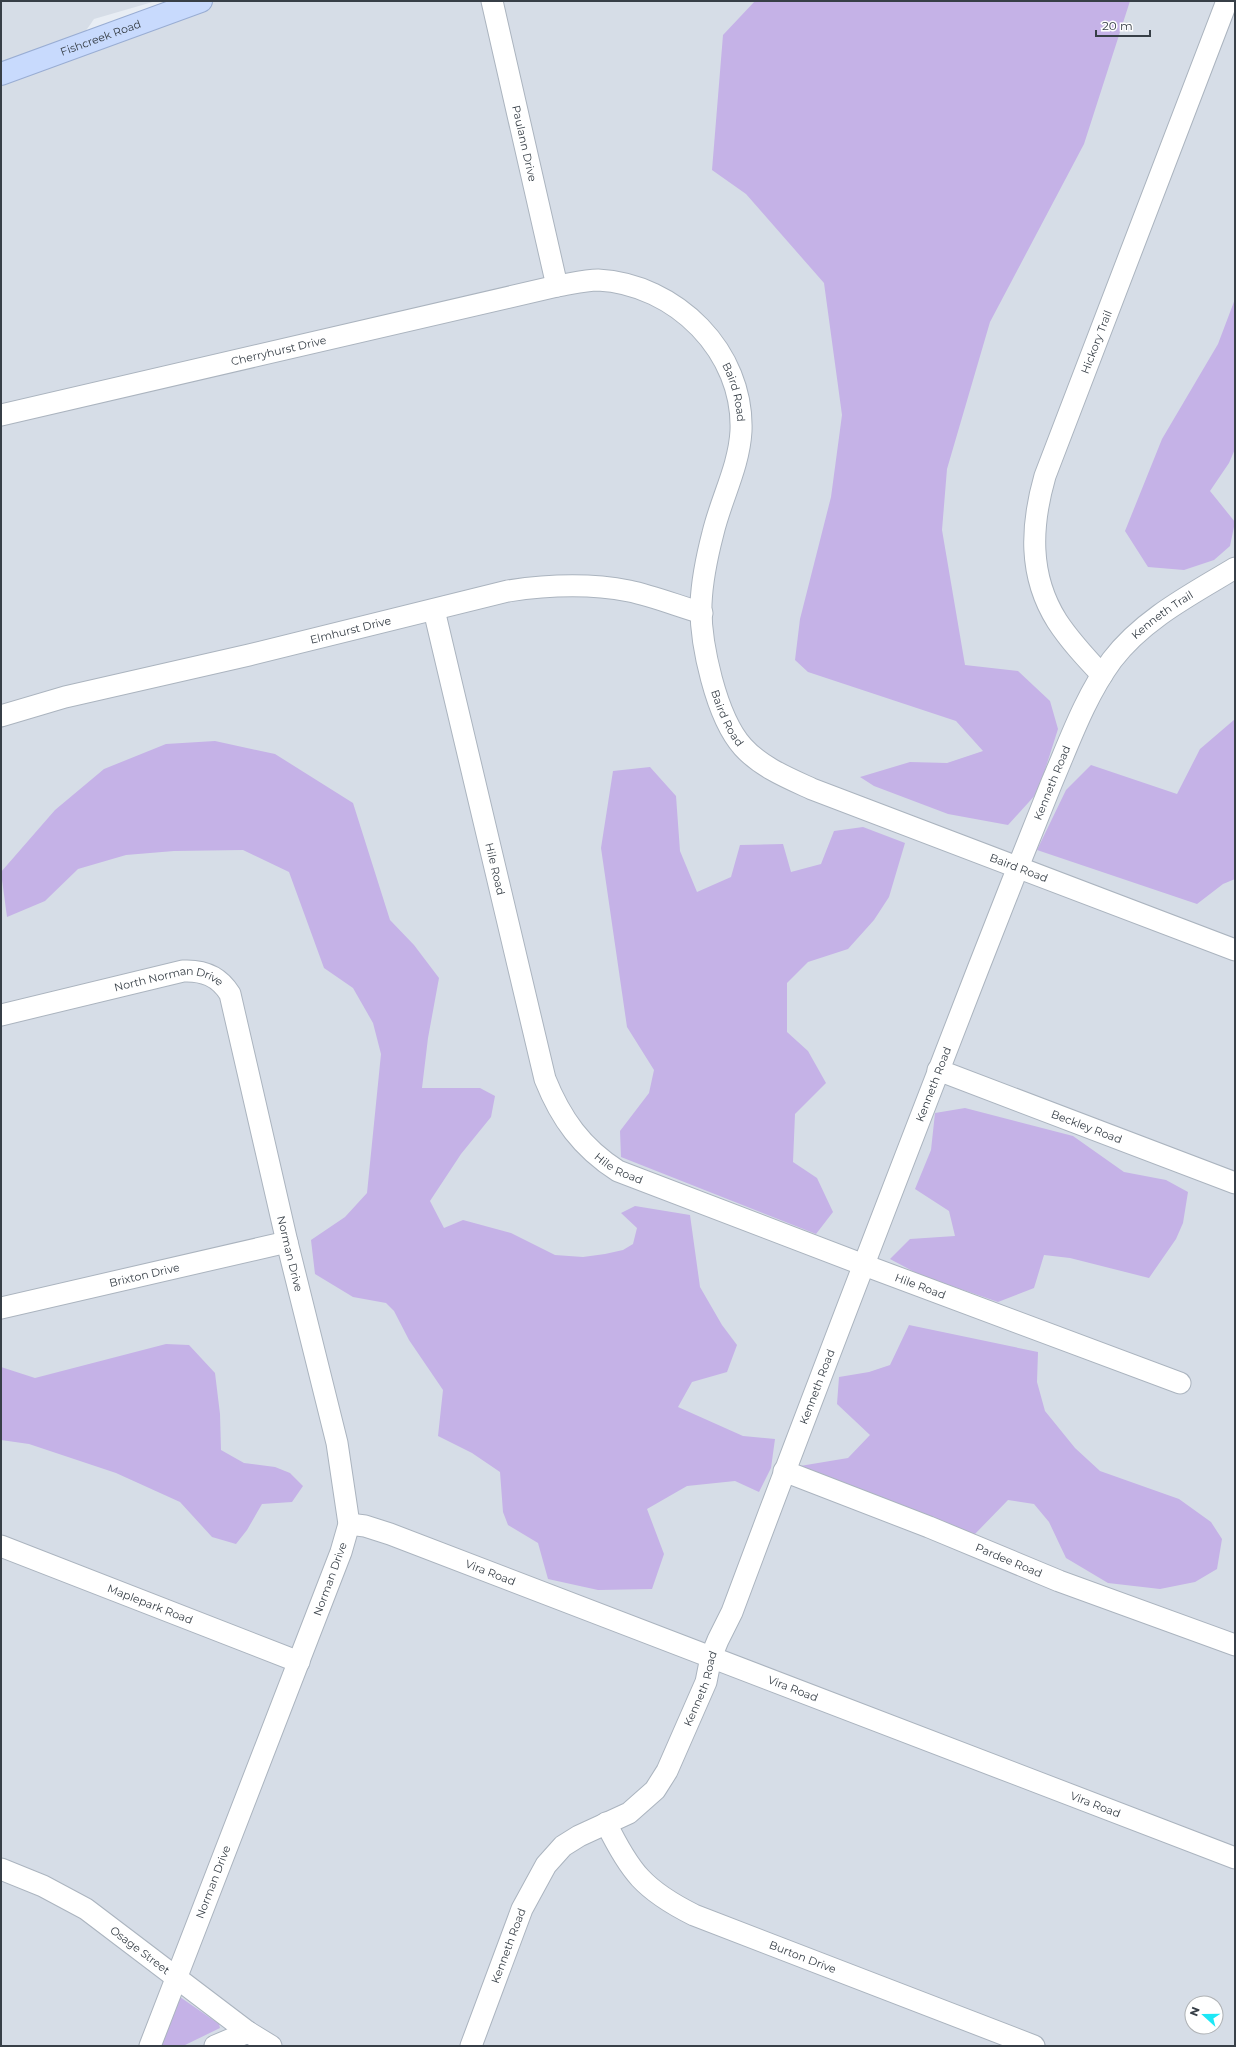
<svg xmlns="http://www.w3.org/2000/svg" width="1236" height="2047" font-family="Montserrat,sans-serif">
	<rect width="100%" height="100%" fill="#e8edf4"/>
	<path fill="#d6dde7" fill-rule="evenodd" d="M1,1h155l-62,18 -18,26 125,-44h1034v2045h-1234zM1192,2003h24v24h-24z"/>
	<path fill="#c5b2e7" d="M755,1h375l-46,143 -94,178 -43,147 -5,61 23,135 53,6 32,30 8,28 -20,63 -30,33 -60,-11 -74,-28 -14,-9 50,-15 37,1 36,-12 -27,-30 -148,-49 -13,-12 5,-41 31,-122 11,-82 -18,-132 -78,-89 -34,-24 11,-135z
		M1235,299v150l-6,14 -19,28 25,31 -5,24 -16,14 -30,10 -36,-3 -23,-36 37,-92 56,-95z
		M1235,719v160l-12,5 -26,20 -160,-54 29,-60 25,-25 86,29 23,-45z
		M215,741l60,13 78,49 37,117 24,25 25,33 -11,60 -6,50h58l15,8 -4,21 -30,37 -31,47 14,27 19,-8 48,13 44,22 28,2 22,-3 18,-4 10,-6 4,-16 -16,-15 14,-7 55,9 10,72 22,38 15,20 -10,27 -35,10 -14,25 65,29 32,3 -4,29 -12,24 -24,-11 -48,5 -40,23 17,45 -12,35 -54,1 -50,-11 -10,-36 -30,-18 -5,-13 -3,-40 -28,-19 -34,-17 5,-46 -34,-50 -15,-29 -8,-8 -33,-6 -38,-23 -4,-34 34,-23 22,-24 14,-139 -8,-31 -20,-35 -29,-20 -35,-96 -46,-22 -69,1 -48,4 -48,14 -33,32 -38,16 -6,-45 54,-62 49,-41 62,-25z
		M650,767l26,29 4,55 17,41 34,-15 9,-32 43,-1 8,28 30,-8 13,-33 29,-4 42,16 -16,54 -15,23 -26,29 -40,13 -21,21v49l21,19 18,32 -31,31 -2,48 24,16 16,34 -17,22 -195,-77 -1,-26 29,-38 5,-23 -27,-43 -26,-179 12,-77z
		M965,1108l108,28 51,36 42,8 22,12 -5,31 -7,16 -27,39 -79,-20 -26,-3 -10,33 -36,14 -78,-27 -30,-16 20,-20 45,-3 -6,-25 -34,-22 16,-39 4,-37z
		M909,1325l129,27 -1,30 8,29 30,37 25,23 79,28 32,23 11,17 -5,30 -22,13 -35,7 -52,-6 -42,-25 -17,-36 -15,-18 -26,-4 -34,35 -174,-69 48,-8 22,-23 -33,-31 2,-27 30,-5 21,-7z
		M166,1344l23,1 26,28 5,41 1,36 23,13 31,4 15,6 13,13 -11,16 -30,2 -15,26 -11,14 -24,-7 -32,-35 -64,-29 -87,-29 -28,-4v-73l34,11z
		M180,1997l39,27 1,4 -37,18h-24z"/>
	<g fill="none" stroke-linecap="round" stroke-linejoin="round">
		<defs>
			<g id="minor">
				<path id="s1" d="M492,1l65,285"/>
				<path id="s2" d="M1,415l556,-129c13,-2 28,-6 41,-6 78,4 146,72 143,151 -2,36 -20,68 -28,102 -6,23 -11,47 -12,71 -1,39 15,113 42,143 18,20 45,31 69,42l423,161"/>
				<path id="s3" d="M434,610l111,469c16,40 37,69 73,92l246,94 316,118"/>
				<path id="s4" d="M1102,675c-16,-17 -32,-34 -45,-54 -29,-46 -26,-96 -12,-145l182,-475"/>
				<path id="s5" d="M1,716l64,-19 184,-42 259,-64c40,-6 80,-8 121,0 24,5 49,15 73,22"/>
				<path id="s6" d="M1,1015l182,-44c20,-1 36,5 47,23l57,248 50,201 12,81 -8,28 -191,494"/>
				<path id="s7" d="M938,1070l297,113"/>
				<path id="s8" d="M1,1308l286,-66"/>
				<path id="s9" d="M784,1471l145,56 130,54 176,64"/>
				<path id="s10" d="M349,1524l16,2 25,8 845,324"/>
				<path id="s11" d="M1,1546l298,116"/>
				<path id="s12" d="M606,1823c24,49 38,67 88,92l340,131"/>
				<path id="s13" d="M1,1869l42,17 43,23 162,123 23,14"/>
				<path d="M215,2046l33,-14"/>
				<path id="s14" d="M471,2046l51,-137 24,-44 17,-19 16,-10 50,-23 26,-23 12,-19 39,-89 5,-25 7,-17 14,-28c80,-215 163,-429 246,-643 24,-62 49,-125 74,-187 18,-42 33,-85 60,-122 31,-41 80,-66 123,-92"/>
			</g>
			<g id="secondary">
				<path id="s15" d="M1,74l200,-73"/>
			</g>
		</defs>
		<use href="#minor" stroke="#abb4bf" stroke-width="23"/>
		<use href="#secondary" stroke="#99add3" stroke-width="24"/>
		<use href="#minor" stroke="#fff" stroke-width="21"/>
		<use href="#secondary" stroke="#c8dafd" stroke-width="22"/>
	</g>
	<g text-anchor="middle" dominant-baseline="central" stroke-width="3" stroke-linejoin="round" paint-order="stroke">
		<g font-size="11" fill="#373f47" stroke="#fff">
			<text stroke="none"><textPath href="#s15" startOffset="106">Fishcreek Road</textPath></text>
			<text stroke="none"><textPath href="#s1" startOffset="146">Paulann Drive</textPath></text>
			<text stroke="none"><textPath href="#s4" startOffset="364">Hickory Trail</textPath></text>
			<text stroke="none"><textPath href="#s2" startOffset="285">Cherryhurst Drive</textPath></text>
			<text stroke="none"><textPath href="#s2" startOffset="802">Baird Road</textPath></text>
			<text stroke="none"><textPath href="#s14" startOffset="1619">Kenneth Trail</textPath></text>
			<text stroke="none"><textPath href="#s5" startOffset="360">Elmhurst Drive</textPath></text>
			<text stroke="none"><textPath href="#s2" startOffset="1138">Baird Road</textPath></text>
			<text stroke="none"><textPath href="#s14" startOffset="1414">Kenneth Road</textPath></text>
			<text stroke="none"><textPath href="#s2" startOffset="1474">Baird Road</textPath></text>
			<text stroke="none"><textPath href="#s3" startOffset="266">Hile Road</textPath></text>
			<text stroke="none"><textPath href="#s6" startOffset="173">North Norman Drive</textPath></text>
			<text stroke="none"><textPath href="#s14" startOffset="1090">Kenneth Road</textPath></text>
			<text stroke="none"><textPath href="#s7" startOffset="159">Beckley Road</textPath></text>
			<text stroke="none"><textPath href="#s3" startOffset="601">Hile Road</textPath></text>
			<text stroke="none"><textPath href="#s6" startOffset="509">Norman Drive</textPath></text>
			<text stroke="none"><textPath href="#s8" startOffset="147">Brixton Drive</textPath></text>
			<text stroke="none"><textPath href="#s3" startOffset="925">Hile Road</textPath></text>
			<text stroke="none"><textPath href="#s14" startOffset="766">Kenneth Road</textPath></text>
			<text stroke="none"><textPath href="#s9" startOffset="242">Pardee Road</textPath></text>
			<text stroke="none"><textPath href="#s10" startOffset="150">Vira Road</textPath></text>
			<text transform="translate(330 1579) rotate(-70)">Norman Drive</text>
			<text stroke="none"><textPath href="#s11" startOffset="160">Maplepark Road</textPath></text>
			<text stroke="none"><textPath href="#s14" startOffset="442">Kenneth Road</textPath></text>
			<text stroke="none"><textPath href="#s10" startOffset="474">Vira Road</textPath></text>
			<text stroke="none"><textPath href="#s10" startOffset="798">Vira Road</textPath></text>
			<text transform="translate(213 1882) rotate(-69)">Norman Drive</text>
			<text stroke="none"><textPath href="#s14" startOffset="107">Kenneth Road</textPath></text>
			<text stroke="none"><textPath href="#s13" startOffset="162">Osage Street</textPath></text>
			<text stroke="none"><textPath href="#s12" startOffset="247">Burton Drive</textPath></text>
		</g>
	</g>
	<rect width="1236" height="2047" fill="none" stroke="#373f47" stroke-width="4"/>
	<g transform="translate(1204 2015) rotate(291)"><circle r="19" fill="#ffffff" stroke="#afb2b5"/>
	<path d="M0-3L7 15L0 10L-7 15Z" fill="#1de8f6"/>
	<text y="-6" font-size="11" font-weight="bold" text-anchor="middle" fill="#373f47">N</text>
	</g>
	<path d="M1096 30v6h54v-6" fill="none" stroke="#373f47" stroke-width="2"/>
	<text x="1102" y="30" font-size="12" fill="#373f47" stroke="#ffffff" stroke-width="3" paint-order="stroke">20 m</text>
</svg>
